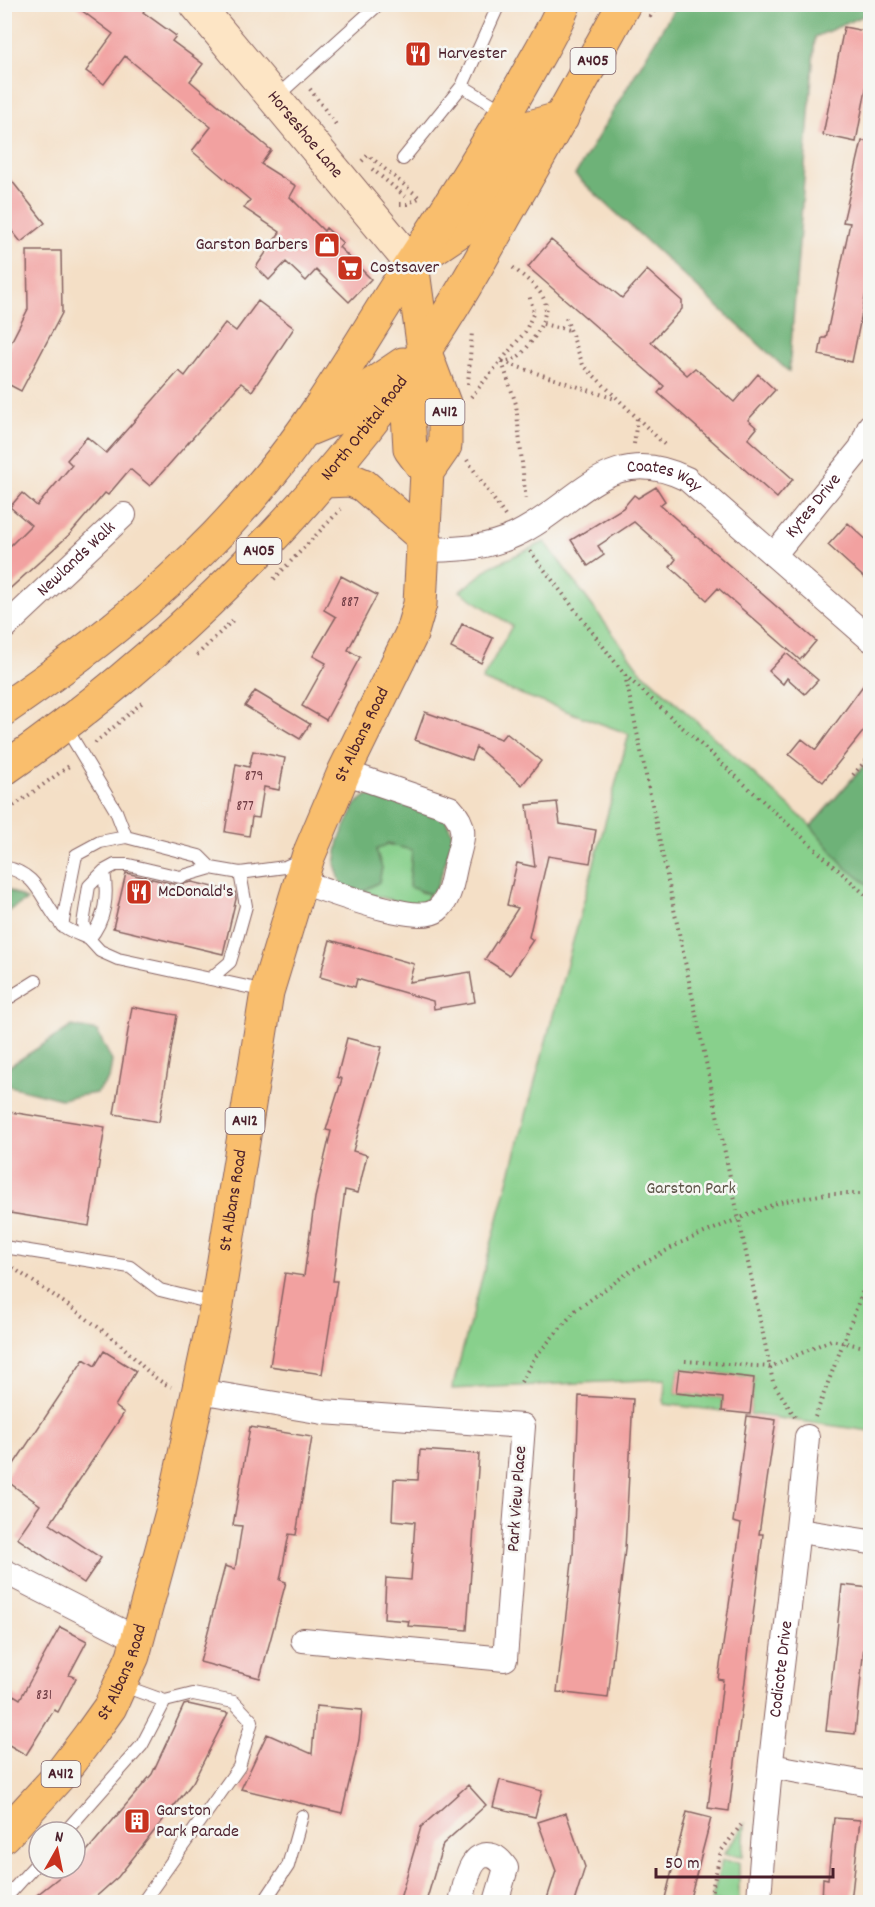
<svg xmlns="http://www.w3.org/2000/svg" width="875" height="1907" font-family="Dekko,sans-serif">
	<rect width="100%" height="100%" fill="#f6f6f2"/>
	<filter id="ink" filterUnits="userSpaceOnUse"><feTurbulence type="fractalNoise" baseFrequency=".0167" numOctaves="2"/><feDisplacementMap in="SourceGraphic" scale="12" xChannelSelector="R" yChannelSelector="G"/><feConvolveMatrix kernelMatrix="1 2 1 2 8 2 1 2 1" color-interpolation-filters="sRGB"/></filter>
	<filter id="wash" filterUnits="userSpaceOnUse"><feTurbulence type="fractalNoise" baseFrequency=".008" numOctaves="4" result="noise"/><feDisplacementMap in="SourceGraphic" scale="24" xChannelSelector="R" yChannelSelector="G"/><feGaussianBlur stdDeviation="1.35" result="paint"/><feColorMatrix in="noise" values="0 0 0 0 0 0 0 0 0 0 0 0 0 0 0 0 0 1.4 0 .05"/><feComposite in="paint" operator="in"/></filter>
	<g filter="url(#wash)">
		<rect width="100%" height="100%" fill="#f4dfc6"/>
		<path fill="#88d08c" stroke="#69785c" stroke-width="1.5" d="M545,542l94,127 172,157 59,-68v673l-120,-17 4,-36 -75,-9 -3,24 47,5 -1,13 -58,-7 1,-25 -213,10 177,-655 -147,-54 30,-54 -52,-35 32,-25z
			M387,844l25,6 8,42 10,2 -7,10 -10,2 -51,-14 20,-24 -6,-18z
			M745,1824l-2,32 -19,-2z
			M722,1860l17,2v40h-28z"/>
		<path fill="#6eb278" stroke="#5c6852" stroke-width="1.5" d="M677,4l193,1v8l-55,24 -26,335 -214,-197z
			M870,759v127l-25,-19 -34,-41z
			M385,792l60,26 9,19 -17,50 -7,7 -21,-7 3,-37 -25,-6 -11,6 6,18 -3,14 -17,10 -20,-5 -7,-23 4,-24 17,-36 10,-8z
			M5,888l22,12 -22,13z
			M72,1026l25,5 15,30 -3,18 -13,14 -35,6 -56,-14v-16z"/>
		<g id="blocks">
			<path fill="#f2a1a0" d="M73,4h76l-6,8 33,24 -4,5 31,23 -13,17 81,69 -10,14 35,22 -6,11 34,34 2,-3 17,15 -4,4 32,32 -22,23 -33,-32 -10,11 -20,-19 -17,18 -13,-13 24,-35 -36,-24 6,-8 -58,-49 19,-24 -86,-71 -21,28 -18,-13 27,-37z
				M844,27l26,5v36l-14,74 -33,-7z
				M862,141h8v132l-18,89 -33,-7 3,-17h4l24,-115 -7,-1z
				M4,171l41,52 -24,19 -17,-21z
				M551,240l71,58 25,-28 35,31v8l-31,33 36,33 8,-7 39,34 24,-28 17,16 -27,30 9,8 -9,11 45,40 -16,19 -119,-105 6,-7 -136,-119z
				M27,251h34l1,62 -41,78 -17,-9v-26l24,-47z
				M258,301l36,27 -42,63 -11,-8 -91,103 -20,-17 -22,26 -3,-2 -35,41 -66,60v-42l27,-27 -21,-18 12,-14 15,13 35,-41 -5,-5 20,-23 19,16 73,-82 6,5 40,-53 11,8z
				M656,487l9,14 -5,4 156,136 -16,19 -82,-72 -11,12 -37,-33 6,-8 -42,-37 -36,24 6,9 -16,11 -17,-26 52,-32 11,-13 4,3z
				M848,523l22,20v40l-42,-38z
				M341,576l36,19 -29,55 12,7 -34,63 -24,-14 24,-43 -13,-7 23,-39 -12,-7z
				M462,624l31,14 -12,25 -30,-15z
				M786,653l32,27 -13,14 -18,-16 -4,6 -14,-13z
				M870,676v47l-47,59 -34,-27 13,-16 14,11z
				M255,691l55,33 -10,15 -55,-33z
				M425,712l76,27 5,-6 35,28 -19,24 -46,-38 -5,13 -56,-20z
				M253,751l32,7 -6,32 -15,-3 -5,31 -7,-1 -3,19 -24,-4 11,-68 13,3z
				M557,802l3,22 36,6 -6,33 -42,-7 -19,81 4,3 -23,35 -25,-16 33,-51 -11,-3 10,-42 18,4 -8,-62z
				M126,873l52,12 14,-3 43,10 1,7 -13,55 -110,-26z
				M330,940l84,24 -5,18 61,-10 5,30 -41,7 -1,-8 -76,-22 -2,8 -35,-10z
				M132,1007l45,8 -18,107 -45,-8z
				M347,1038l35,9 -29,104 14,4 -9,38 -13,-3 -12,91h4l-15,93 -52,-8 15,-93 19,3 11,-78 16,-67 -5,-1 16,-51 -5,-2z
				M4,1111l101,16 -16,99 -85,-14z
				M104,1351l32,20 -21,35 9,7 -74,111 51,34 -17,25 -67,-45 23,-33 -36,-26 80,-120 11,7z
				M679,1369l75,9 -4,36 -28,-3 1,-13 -47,-5z
				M579,1396l54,3 -8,150 -17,149 -51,-6 16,-138z
				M747,1416l29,4 -17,114h4l-34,277 -21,-3 15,-128 -5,-1 23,-155 -8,-2z
				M250,1427l62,10 -16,98 -7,-1 -9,46 6,2 -26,96 -60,-16 25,-96 10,3 7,-43 -9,-1z
				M420,1450l59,4 -12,176 -59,-4 1,-5 -25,-2 2,-41 25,2 4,-58 -23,-2 2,-41 24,1z
				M842,1585l28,3 -15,146 -29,-3z
				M60,1627l27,14 -18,34 7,3 -18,34 -4,-2 -28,45 -22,-13v-53l16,10z
				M188,1704l40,9 -35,69 -75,95 -28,25h-62l43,-34h4v-3l77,-91 32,-69z
				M316,1706l46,4 -3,30 -17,73 -101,-24 26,-55 45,20z
				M500,1780l42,11 -7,26 -42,-10z
				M468,1785l18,20 -43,39 -17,58h-27l22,-75z
				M687,1812l24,6 -7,27 -15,57h-25z
				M566,1813l19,54 -11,35h-28l10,-31 -18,-49z
				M834,1818l26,2 -9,82h-29l1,-24 5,1z"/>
		</g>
	</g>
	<g filter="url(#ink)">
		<use href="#blocks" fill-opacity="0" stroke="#866261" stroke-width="1.5"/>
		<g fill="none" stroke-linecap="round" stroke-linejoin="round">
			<defs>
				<path id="lane" d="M462,86l43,26
					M276,97l103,-93
					M403,159l59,-73 37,-82
					M65,726l51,85 10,26
					M4,867c36,7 36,33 57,57 6,7 20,11 28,15
					M62,926l14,-71 24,-13 26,-5 73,19 12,12
					M89,939c17,-20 19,-43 15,-68
					M210,979l20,-17 4,-13 12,-43 -6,-33
					M266,991l-148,-32 -18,-8 -11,-12 -6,-15 6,-38 15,-15 11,-6h14l51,12 31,-9 29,5 45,-6 18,-8
					M4,1001l32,-20
					M4,1247l126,20 30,23 56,14
					M121,1685l44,16 28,-7 41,8 18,19 -13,46 -96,135
					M65,1832l77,-87 23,-44
					M6,1902l4,-9 29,-32
					M264,1902l24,-36 14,-50"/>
				<g id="street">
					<path id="s1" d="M425,550c32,-1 60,-1 90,-15 62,-29 94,-95 172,-56l183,160"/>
					<path id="s2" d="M774,555l87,-107 9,-22"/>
					<path id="s3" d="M4,628l120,-113"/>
					<path d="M299,881c25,8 118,45 138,29 14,-11 15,-31 19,-47 6,-24 13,-35 -6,-55l-106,-36"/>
					<path d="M199,1391l124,21 200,14 -18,233 -202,-19"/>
					<path d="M799,1531l71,11"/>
					<path d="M4,1571l135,69"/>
					<path d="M771,1766l99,18"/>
					<path d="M461,1902c4,-14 7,-46 26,-47 9,0 14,6 19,13l-10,34"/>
					<path id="s4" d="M759,1902c9,-155 35,-309 48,-465"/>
				</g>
				<g id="secondary">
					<path id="s5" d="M196,4l216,260"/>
				</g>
				<g id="primary">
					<path d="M424,352l-16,61 2,36 17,23"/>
					<path id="s6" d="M4,1836l55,-60 31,-41 20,-28 23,-51 42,-155 42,-197 50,-312 41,-135 36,-85 67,-137 9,-31 7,-132 18,-26v-40l-21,-56 -12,-86"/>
				</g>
				<g id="highway">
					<path d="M425,254l39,-26 59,-99 39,-11"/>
					<path d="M304,431l39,-16 20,-24 40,-27"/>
					<path d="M324,481l27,-1 12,5 62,54"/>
					<path d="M4,709c97,-66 190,-140 264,-232 56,-67 97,-144 145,-216 40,-60 78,-121 113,-184 13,-24 28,-47 38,-73"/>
					<path id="s7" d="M4,769c163,-113 306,-256 420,-418 31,-45 58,-94 85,-142 39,-68 77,-136 115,-205"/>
				</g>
			</defs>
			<use href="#lane" stroke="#866261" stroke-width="14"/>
			<use href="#street" stroke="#866261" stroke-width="26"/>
			<use href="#secondary" stroke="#866261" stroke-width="35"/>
			<use href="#primary" stroke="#866261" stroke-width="35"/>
			<use href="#highway" stroke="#866261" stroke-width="35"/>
			<path stroke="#866261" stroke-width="4" stroke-dasharray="1.5 4.5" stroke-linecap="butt" d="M650,17l8,-13
				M310,89l27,37
				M362,161l6,-6 52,43
				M372,169l34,28
				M400,204h7l14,-7
				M566,318l17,47 82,80
				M543,324l26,6
				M502,362l14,42 10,98
				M502,362c4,-1 11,-2 14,-4 12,-7 34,-41 29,-56 -4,-14 -24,-27 -35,-37
				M503,362l112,37
				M468,384l4,-52
				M471,397l54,-65 9,-20 -5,-17
				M634,444l3,-26
				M467,460l38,56
				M530,551l95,124 245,224
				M274,579l67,-70
				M197,655l38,-37
				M625,675l148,707 22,35
				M95,743l49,-42
				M853,775l17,-19
				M4,813l65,-47
				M13,1268c34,23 69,46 102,72 20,16 32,36 56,47
				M685,1361l85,6 61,-27 39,8
				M521,1382l14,-25 41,-47 56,-40 48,-27 99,-41 47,-8h44
				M815,1417l55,-145
				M709,1902l12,-51 20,-26"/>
			<use href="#lane" stroke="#fff" stroke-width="12"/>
			<use href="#street" stroke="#fff" stroke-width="24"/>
			<use href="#secondary" stroke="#fde5c5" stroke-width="33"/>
			<use href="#primary" stroke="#f9be6d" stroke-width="33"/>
			<use href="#highway" stroke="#f9be6d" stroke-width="33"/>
		</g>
	</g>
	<defs>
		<symbol id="restaurant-square" viewBox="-11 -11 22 22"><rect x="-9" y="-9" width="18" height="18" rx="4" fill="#c8321e" stroke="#f6f6f2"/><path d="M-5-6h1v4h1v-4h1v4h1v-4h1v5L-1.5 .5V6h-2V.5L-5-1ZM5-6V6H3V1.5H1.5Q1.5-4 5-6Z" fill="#fff"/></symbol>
		<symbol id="shop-square" viewBox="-11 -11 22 22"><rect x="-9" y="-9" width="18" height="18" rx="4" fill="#c8321e" stroke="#f6f6f2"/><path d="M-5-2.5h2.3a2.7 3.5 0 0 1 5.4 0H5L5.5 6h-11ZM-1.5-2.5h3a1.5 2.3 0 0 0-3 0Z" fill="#fff"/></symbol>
		<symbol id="supermarket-square" viewBox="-11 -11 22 22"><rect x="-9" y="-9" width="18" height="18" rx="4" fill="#c8321e" stroke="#f6f6f2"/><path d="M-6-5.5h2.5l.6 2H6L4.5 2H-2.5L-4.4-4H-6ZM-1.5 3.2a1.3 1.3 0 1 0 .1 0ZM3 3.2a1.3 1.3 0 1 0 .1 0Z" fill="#fff"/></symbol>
		<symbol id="building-square" viewBox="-11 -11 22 22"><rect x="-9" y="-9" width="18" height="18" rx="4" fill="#c8321e" stroke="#f6f6f2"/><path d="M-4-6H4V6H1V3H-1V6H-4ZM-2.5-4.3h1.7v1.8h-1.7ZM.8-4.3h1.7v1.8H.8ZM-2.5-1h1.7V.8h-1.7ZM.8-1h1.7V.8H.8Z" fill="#fff"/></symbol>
	</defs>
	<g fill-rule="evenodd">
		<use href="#restaurant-square" x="403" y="39" width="30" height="30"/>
		<use href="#shop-square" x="312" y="230" width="30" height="30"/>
		<use href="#supermarket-square" x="335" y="253" width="30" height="30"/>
		<use href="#restaurant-square" x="124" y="877" width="30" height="30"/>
		<use href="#building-square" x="122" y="1806" width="30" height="30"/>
	</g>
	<g text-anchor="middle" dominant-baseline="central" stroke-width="5" stroke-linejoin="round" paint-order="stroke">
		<g font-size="15" fill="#744048">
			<text x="350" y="603">887</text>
			<text x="254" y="777">879</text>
			<text x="245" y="807">877</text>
			<text x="44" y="1696">831</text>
		</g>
		<g fill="#f6f6f2" stroke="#7e6067" stroke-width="1.5">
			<rect x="570.5" y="48" width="45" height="26" rx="4.5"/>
			<rect x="425.5" y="399" width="39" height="26" rx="4.5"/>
			<rect x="236.5" y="538" width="45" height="26" rx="4.5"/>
			<rect x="225.5" y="1108" width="39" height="26" rx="4.5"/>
			<rect x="41.5" y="1761" width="39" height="26" rx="4.5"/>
		</g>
		<g font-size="16" font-weight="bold" fill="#4a1f2b">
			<text x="593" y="61">A405</text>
			<text x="445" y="412">A412</text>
			<text x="259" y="551">A405</text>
			<text x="245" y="1121">A412</text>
			<text x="61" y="1774">A412</text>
		</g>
		<g font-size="18" fill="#4a1f2b" stroke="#f6f6f2" text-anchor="start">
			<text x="438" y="54">Harvester</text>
			<text x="308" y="245" text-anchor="end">Garston Barbers</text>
			<text x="370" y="268">Costsaver</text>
			<text x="158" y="892">McDonald's</text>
			<text x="156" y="1811">Garston<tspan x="156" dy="21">Park Parade</tspan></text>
		</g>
		<g font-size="18" fill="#4a1f2b" stroke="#f6f6f2">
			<text stroke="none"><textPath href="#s5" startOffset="170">Horseshoe Lane</textPath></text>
			<text stroke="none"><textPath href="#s7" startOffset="498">North Orbital Road</textPath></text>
			<text stroke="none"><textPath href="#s1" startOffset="262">Coates Way</textPath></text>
			<text stroke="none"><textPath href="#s2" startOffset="63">Kytes Drive</textPath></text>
			<text stroke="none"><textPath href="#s3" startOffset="100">Newlands Walk</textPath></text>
			<text stroke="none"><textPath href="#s6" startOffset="1176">St Albans Road</textPath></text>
			<text stroke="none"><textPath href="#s6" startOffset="690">St Albans Road</textPath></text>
			<text transform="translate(518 1499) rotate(-86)">Park View Place</text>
			<text stroke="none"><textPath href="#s4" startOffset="234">Codicote Drive</textPath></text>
			<text stroke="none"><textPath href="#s6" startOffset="204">St Albans Road</textPath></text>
		</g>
		<g font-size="18" fill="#5d5448" stroke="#f6f6f2">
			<text x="691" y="1189">Garston Park</text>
		</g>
	</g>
	<rect width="875" height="1907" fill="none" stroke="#f6f6f2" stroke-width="24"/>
	<g transform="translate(57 1850) rotate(9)"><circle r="28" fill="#f6f6f2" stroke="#b1a0a2" stroke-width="1.5"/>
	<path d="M0-4.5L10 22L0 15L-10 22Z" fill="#c8321e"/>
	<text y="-9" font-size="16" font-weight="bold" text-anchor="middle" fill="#4a1f2b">N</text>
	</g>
	<path d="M656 1868v9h177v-9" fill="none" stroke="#4a1f2b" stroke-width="3"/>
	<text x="665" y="1868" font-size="18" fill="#4a1f2b" stroke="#f6f6f2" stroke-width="4.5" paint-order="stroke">50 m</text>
</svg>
